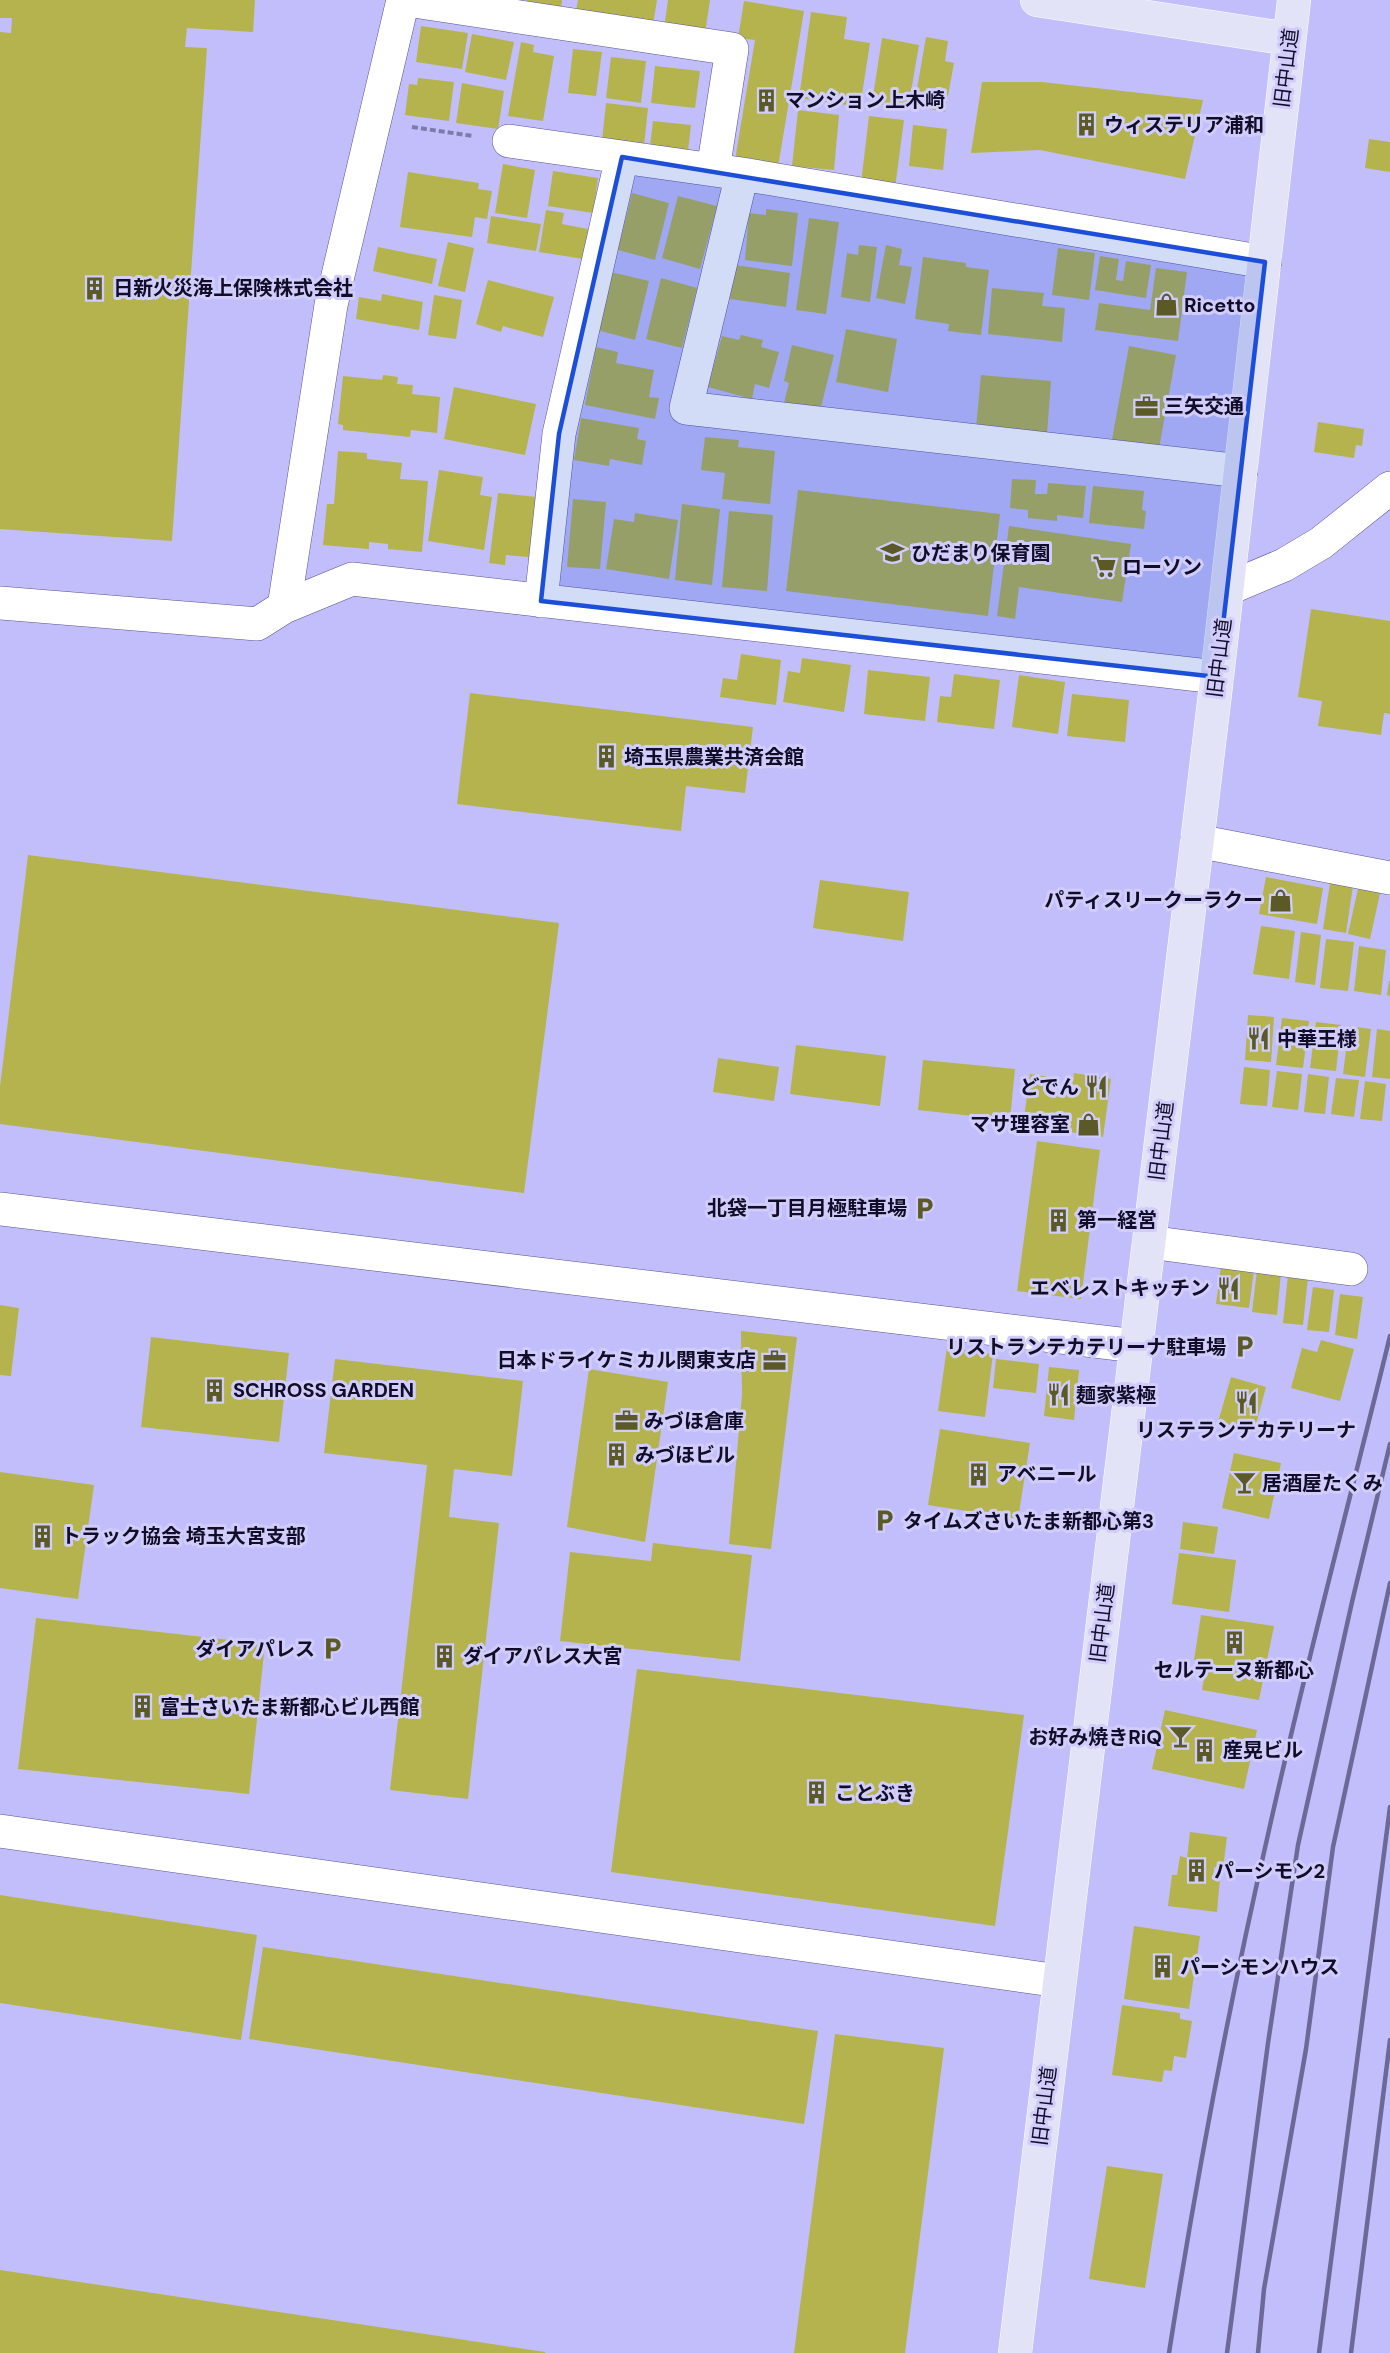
<svg xmlns="http://www.w3.org/2000/svg" width="1390" height="2353" font-family="'DM Sans','Noto Sans JP',sans-serif">
	<rect width="100%" height="100%" fill="#c2befb"/>
	<path fill="#b5b34d" d="M0,0h255l-2,32 -66,-4 -2,19 22,1 -35,493 -172,-12v-497l11,1 1,-15h-12z
		M527,0h35l-1,12 -35,-4z
		M578,0h79l-4,25 -77,-14z
		M668,0h42l-5,34 -41,-6z
		M744,1l60,10 -26,156 -43,-7 20,-120 -17,-2z
		M811,12l36,5 -3,22 26,4 -10,64 -61,-9z
		M421,26l47,7 -6,36 -46,-7z
		M472,34l42,8 -8,38 -41,-8z
		M926,37l22,4 -3,20 9,2 -9,49 -31,-6z
		M882,38l37,7 -11,64 -36,-6z
		M521,42l13,3 -1,7 21,4 -11,65 -35,-5z
		M573,49l29,3 -6,44 -28,-3z
		M611,57l35,4 -5,42 -35,-5z
		M655,66l45,5 -5,37 -44,-5z
		M418,78l36,4 -5,39 -44,-6 4,-31 8,1z
		M982,82h60l161,18 -18,79 -145,-29 -69,3z
		M462,83l42,8 -6,38 -42,-6z
		M606,103l42,5 -4,38 -42,-5z
		M798,110l41,5 -5,55 -42,-4z
		M869,116l35,4 -9,68 -34,-5z
		M653,121l38,4 -4,34 -38,-5z
		M913,125l34,4 -4,41 -34,-4z
		M1369,139l21,3v30l-25,-4z
		M503,164l32,6 -8,48 -32,-5z
		M553,171l45,7 -5,35 -45,-7z
		M408,172l71,11 -1,6 14,2 -5,28 -12,-2 -3,20 -72,-10z
		M632,193l37,10 -14,57 -37,-10z
		M678,196l39,10 -17,63 -38,-11z
		M766,209l32,4 -6,53 -47,-6 4,-47 17,2z
		M546,210l18,3 -2,11 26,5 -4,30 -45,-7z
		M491,216l50,8 -5,27 -49,-8z
		M809,218l30,4 -13,92 -30,-4z
		M448,242l26,6 -9,44 -27,-6z
		M859,245l18,2 -7,55 -29,-5 6,-44 11,2z
		M886,245l16,4 -3,16 13,2 -7,37 -29,-6z
		M378,247l59,12 -5,25 -59,-13z
		M1058,248l37,5 -6,47 -37,-5z
		M1100,256l19,3 -3,21 7,1 3,-20 25,4 -5,33 -51,-8z
		M923,257l43,6v4l23,3 -8,65 -33,-4 1,-7 -34,-5z
		M735,265l55,8 -4,34 -56,-8z
		M1156,268l31,4 -9,69 -83,-11 4,-27 51,7z
		M611,272l38,9 -14,59 -38,-10z
		M661,278l36,10 -15,60 -36,-9z
		M488,280l66,17 -11,40 -40,-11 -2,6 -25,-8z
		M992,288l52,5 -2,13 23,2 -3,34 -74,-8z
		M382,294l41,8 -4,28 -63,-11 3,-22 22,4z
		M434,295l28,5 -6,39 -28,-4z
		M846,329l51,10 -9,53 -52,-10z
		M741,335l22,5 -2,7 18,5 -10,36 -14,-4 -3,15 -44,-12 14,-51 17,4z
		M792,345l42,10 -15,60 -36,-8 6,-24 -5,-2z
		M1129,346l47,9 -18,99 -47,-9z
		M596,347l22,5 -2,11 38,7 -5,27 10,1 -4,21 -70,-14z
		M383,375l15,2 -1,7 16,1 -1,9 28,3 -3,36 -26,-3 -1,7 -67,-7v-5l-5,-1 5,-48 39,4z
		M981,375l70,6 -4,53 -71,-6z
		M454,387l82,17 -11,51 -81,-16z
		M581,418l58,10 -2,11 9,2 -4,24 -32,-6 -1,7 -35,-6z
		M1318,422l46,7 -2,17 -6,-1 -2,13 -40,-6z
		M705,437l34,3 -1,7 37,4 -5,53 -48,-5 3,-26 -24,-3z
		M338,451l29,2v6l35,4 -2,16 28,2 -6,71 -34,-3v-5l-19,-2v7l-46,-4 4,-41h7z
		M439,470l44,7 -3,18 12,2 -8,53 -56,-9z
		M1012,479l24,1 -1,14h12l1,-11 38,3 -3,32 -26,-3v6l-29,-3v-8l-18,-2z
		M1093,486l51,5 -2,19 4,1 -2,18 -55,-6z
		M798,490l202,24 -12,102 -202,-25z
		M498,493l39,4 -8,60 -23,-2 -1,10 -16,-2z
		M573,499l33,3 -6,67 -33,-2z
		M682,504l38,5 -8,76 -37,-5z
		M729,511l44,4 -6,76 -45,-4z
		M635,513l43,7 -9,59 -63,-10 8,-50 20,3z
		M1009,526l122,18 -9,58 -103,-15 -4,32 -18,-3z
		M1311,609l79,12v93l-6,-1 -3,22 -63,-9 4,-25 -24,-4z
		M741,654l40,6 -5,45 -56,-8 3,-19 14,2z
		M802,658l49,7 -7,47 -61,-10 5,-31 12,2z
		M868,670l62,7 -5,44 -61,-7z
		M954,674l46,6 -6,49 -57,-7 3,-26 11,1z
		M1019,675l46,7 -7,52 -46,-7z
		M470,693l283,34 -8,66 -59,-7 -5,45 -224,-27z
		M1072,694l57,6 -4,42 -58,-6z
		M28,855l531,68 -35,270 -524,-69v-37z
		M1266,877l57,11 -6,36 -58,-10z
		M820,880l89,12 -6,49 -90,-13z
		M1330,883l23,3 -7,47 -23,-4z
		M1359,884l22,5 -11,50 -22,-5z
		M1261,926l34,5 -6,48 -36,-5z
		M1301,932l20,3 -6,50 -20,-3z
		M1326,939l28,3 -6,49 -28,-3z
		M1359,946l27,4 -5,45 -27,-4z
		M1389,981h1v15l-3,-1z
		M1248,1015l26,2 -3,45 -26,-2z
		M1282,1018l27,3 -6,47 -27,-3z
		M1316,1022l25,3 -5,46 -26,-3z
		M1349,1026l22,3 -6,48 -22,-3z
		M1377,1029l13,2v48l-18,-2z
		M796,1045l90,11 -6,50 -90,-12z
		M718,1058l61,9 -5,34 -61,-9z
		M923,1060l92,9 -5,51 -92,-10z
		M1244,1067l26,3 -3,36 -27,-2z
		M1277,1071l25,3 -4,36 -26,-3z
		M1074,1073l37,6 -8,58 -80,-12 7,-51 26,4 -1,13 16,2z
		M1308,1074l21,3 -4,37 -21,-2z
		M1336,1078l23,2 -5,37 -23,-3z
		M1365,1081l21,3 -4,37 -22,-2z
		M1037,1141l63,9 -19,149 -64,-8z
		M1221,1266l33,4 -5,38 -33,-4z
		M1257,1270l24,3 -4,42 -25,-3z
		M1288,1275l20,2 -5,48 -20,-2z
		M1313,1287l21,3 -5,42 -22,-2z
		M1340,1294l23,3 -6,42 -22,-4z
		M0,1305l19,3 -8,68 -11,-1z
		M741,1331l56,6 -26,212 -42,-5 13,-149z
		M151,1337l138,16 -10,89 -138,-15z
		M1321,1340l33,9 -14,52 -49,-13 11,-40 15,4z
		M947,1347l46,7 -8,63 -47,-6z
		M335,1359l188,22 -11,95 -58,-7 -5,48 50,6 -31,276 -78,-9 37,-325 -103,-12z
		M996,1359l43,5 -3,29 -43,-5z
		M1049,1367l30,3 -5,50 -30,-4z
		M589,1369l79,13 -23,160 -78,-15z
		M1231,1377l35,10 -12,45 -36,-10z
		M940,1429l90,14 -12,76 -90,-14z
		M1234,1453l47,10 -12,56 -47,-11z
		M0,1472l94,13 -16,114 -78,-11z
		M1183,1522l35,5 -4,27 -34,-5z
		M653,1543l99,12 -12,106 -180,-20 10,-89 81,9z
		M1179,1553l57,7 -7,52 -57,-8z
		M1201,1615l73,11 -15,74 -57,-10 5,-28 -13,-2z
		M36,1618l229,26 -16,150 -231,-25z
		M637,1669l387,46 -29,211 -384,-54z
		M1165,1710l92,20 -13,59 -92,-20z
		M1190,1832l37,5 -4,31 -9,-1 -1,10 7,1 -3,34 -49,-6 4,-31h5l3,-19 7,2z
		M0,1895l257,40 -16,105 -241,-37z
		M1134,1926l66,10 -11,73 -65,-10z
		M263,1947l555,84 -14,93 -555,-85z
		M1122,2005l58,8v6l12,2 -6,37 -12,-2 -2,15 -8,-1 -2,12 -50,-7z
		M835,2034l109,14 -39,305h-111z
		M1107,2166l56,8 -18,114 -56,-9z
		M0,2270l545,82v1h-545z"/>
	<g fill="none" stroke-linecap="round" stroke-linejoin="round">
		<defs>
			<path id="minor" d="M407,0l325,49 -19,121
				M509,141l233,33 523,88
				M742,174l-56,234 555,63
				M1227,589l57,-24 37,-22 69,-55
				M541,601l18,-167 63,-277
				M0,603l257,21 27,-17 68,-28 865,98
				M284,607l47,-302 72,-305
				M1197,841l193,37
				M0,1209l1136,137
				M1149,1242l202,27
				M0,1831l1059,150"/>
			<path id="major" d="M1037,0l252,39
				M1015,2353l202,-1676 77,-677"/>
		</defs>
		<use href="#minor" stroke="#595194" stroke-width="34"/>
		<use href="#major" stroke="#fff" stroke-width="34"/>
		<path stroke="#7e7aaa" stroke-width="4" stroke-dasharray="6 3" stroke-linecap="butt" d="M412,127l61,9"/>
		<use href="#minor" stroke="#fff" stroke-width="33"/>
		<use href="#major" stroke="#e3e3f7" stroke-width="33"/>
		<path stroke="#6d6996" stroke-width="4.5" d="M1169,2353c27,-172 59,-344 98,-514 37,-168 82,-335 123,-503
			M1227,2353l41,-310 30,-198 54,-243 38,-158
			M1258,2353l6,-64 42,-240 27,-202 57,-264
			M1319,2353l71,-546
			M1351,2353l39,-313"/>
	</g>
	<path fill="#1d4ed8" fill-opacity="0.2" stroke="#1d4ed8" stroke-width="4.5" stroke-linejoin="round" d="M622,157l643,105 -48,415 -676,-76 18,-167z"/>
	<defs>
		<symbol id="building-bare" viewBox="-9 -9 18 18"><path d="M-4-6H4V6H1V3H-1V6H-4ZM-2.5-4.3h1.7v1.8h-1.7ZM.8-4.3h1.7v1.8H.8ZM-2.5-1h1.7V.8h-1.7ZM.8-1h1.7V.8H.8Z" fill="#5b5926" stroke="#d0cdfb" stroke-width="2.5" paint-order="stroke"/></symbol>
		<symbol id="shop-bare" viewBox="-9 -9 18 18"><path d="M-5-2.5h2.3a2.7 3.5 0 0 1 5.4 0H5L5.5 6h-11ZM-1.5-2.5h3a1.5 2.3 0 0 0-3 0Z" fill="#5b5926" stroke="#d0cdfb" stroke-width="2.5" paint-order="stroke"/></symbol>
		<symbol id="office-bare" viewBox="-9 -9 18 18"><path d="M-6-3h4V-5.5h4V-3h4V5H-6ZM-1-4.5V-3h2v-1.5ZM-6 0V1H6V0Z" fill="#5b5926" stroke="#d0cdfb" stroke-width="2.5" paint-order="stroke"/></symbol>
		<symbol id="school-bare" viewBox="-9 -9 18 18"><path d="M0-5L7-2L0 1L-7-2ZM-4 1L0 2.5L4 1V4Q0 6-4 4Z" fill="#5b5926" stroke="#d0cdfb" stroke-width="2.5" paint-order="stroke"/></symbol>
		<symbol id="supermarket-bare" viewBox="-9 -9 18 18"><path d="M-6-5.5h2.5l.6 2H6L4.5 2H-2.5L-4.4-4H-6ZM-1.5 3.2a1.3 1.3 0 1 0 .1 0ZM3 3.2a1.3 1.3 0 1 0 .1 0Z" fill="#5b5926" stroke="#d0cdfb" stroke-width="2.5" paint-order="stroke"/></symbol>
		<symbol id="restaurant-bare" viewBox="-9 -9 18 18"><path d="M-5-6h1v4h1v-4h1v4h1v-4h1v5L-1.5 .5V6h-2V.5L-5-1ZM5-6V6H3V1.5H1.5Q1.5-4 5-6Z" fill="#5b5926" stroke="#d0cdfb" stroke-width="2.5" paint-order="stroke"/></symbol>
		<symbol id="parking-bare" viewBox="-9 -9 18 18"><path d="M-3.5-5.5H1a3.5 3.5 0 0 1 0 7H-1V5.5H-3.5ZM-1-3.4V-.6H.8a1.4 1.4 0 0 0 0-2.8Z" fill="#5b5926" stroke="#d0cdfb" stroke-width="2.5" paint-order="stroke"/></symbol>
		<symbol id="bar-bare" viewBox="-9 -9 18 18"><path d="M-6-5H6L.8 .8V4.5H3.5V6h-7V4.5H-.8V.8Z" fill="#5b5926" stroke="#d0cdfb" stroke-width="2.5" paint-order="stroke"/></symbol>
	</defs>
	<g fill-rule="evenodd">
		<use href="#building-bare" x="750" y="84" width="33" height="33"/>
		<use href="#building-bare" x="1070" y="108" width="33" height="33"/>
		<use href="#building-bare" x="78" y="272" width="33" height="33"/>
		<use href="#shop-bare" x="1150" y="288" width="33" height="33"/>
		<use href="#office-bare" x="1130" y="390" width="33" height="33"/>
		<use href="#school-bare" x="876" y="536" width="33" height="33"/>
		<use href="#supermarket-bare" x="1088" y="550" width="33" height="33"/>
		<use href="#building-bare" x="590" y="740" width="33" height="33"/>
		<use href="#shop-bare" x="1264" y="884" width="33" height="33"/>
		<use href="#restaurant-bare" x="1242" y="1022" width="33" height="33"/>
		<use href="#restaurant-bare" x="1080" y="1070" width="33" height="33"/>
		<use href="#shop-bare" x="1072" y="1108" width="33" height="33"/>
		<use href="#parking-bare" x="908" y="1192" width="33" height="33"/>
		<use href="#building-bare" x="1042" y="1204" width="33" height="33"/>
		<use href="#restaurant-bare" x="1212" y="1272" width="33" height="33"/>
		<use href="#parking-bare" x="1228" y="1330" width="33" height="33"/>
		<use href="#office-bare" x="758" y="1344" width="33" height="33"/>
		<use href="#building-bare" x="198" y="1374" width="33" height="33"/>
		<use href="#restaurant-bare" x="1042" y="1378" width="33" height="33"/>
		<use href="#restaurant-bare" x="1230" y="1386" width="33" height="33"/>
		<use href="#office-bare" x="610" y="1404" width="33" height="33"/>
		<use href="#building-bare" x="600" y="1438" width="33" height="33"/>
		<use href="#building-bare" x="962" y="1458" width="33" height="33"/>
		<use href="#bar-bare" x="1228" y="1466" width="33" height="33"/>
		<use href="#parking-bare" x="868" y="1504" width="33" height="33"/>
		<use href="#building-bare" x="26" y="1520" width="33" height="33"/>
		<use href="#building-bare" x="1218" y="1626" width="33" height="33"/>
		<use href="#parking-bare" x="316" y="1632" width="33" height="33"/>
		<use href="#building-bare" x="428" y="1640" width="33" height="33"/>
		<use href="#building-bare" x="126" y="1690" width="33" height="33"/>
		<use href="#bar-bare" x="1164" y="1720" width="33" height="33"/>
		<use href="#building-bare" x="1188" y="1734" width="33" height="33"/>
		<use href="#building-bare" x="800" y="1776" width="33" height="33"/>
		<use href="#building-bare" x="1180" y="1854" width="33" height="33"/>
		<use href="#building-bare" x="1146" y="1950" width="33" height="33"/>
	</g>
	<g text-anchor="middle" dominant-baseline="central" stroke-width="6" stroke-linejoin="round" paint-order="stroke">
		<g font-size="20" fill="#110c27" stroke="#d0cdfb">
			<text transform="translate(1286 68) rotate(-83)">旧中山道</text>
			<text transform="translate(1219 658) rotate(-83)">旧中山道</text>
			<text transform="translate(1161 1141) rotate(-83)">旧中山道</text>
			<text transform="translate(1102 1623) rotate(-83)">旧中山道</text>
			<text transform="translate(1044 2106) rotate(-83)">旧中山道</text>
		</g>
		<g font-size="20" font-weight="bold" fill="#110c27" stroke="#d0cdfb" text-anchor="start">
			<text x="785" y="100">マンション上木崎</text>
			<text x="1104" y="125">ウィステリア浦和</text>
			<text x="113" y="288">日新火災海上保険株式会社</text>
			<text x="1184" y="305">Ricetto</text>
			<text x="1164" y="406">三矢交通</text>
			<text x="911" y="553">ひだまり保育園</text>
			<text x="1122" y="567">ローソン</text>
			<text x="624" y="757">埼玉県農業共済会館</text>
			<text x="1263" y="900" text-anchor="end">パティスリークーラクー</text>
			<text x="1277" y="1039">中華王様</text>
			<text x="1079" y="1087" text-anchor="end">どでん</text>
			<text x="1070" y="1124" text-anchor="end">マサ理容室</text>
			<text x="907" y="1208" text-anchor="end">北袋一丁目月極駐車場</text>
			<text x="1077" y="1220">第一経営</text>
			<text x="1210" y="1288" text-anchor="end">エベレストキッチン</text>
			<text x="1226" y="1347" text-anchor="end">リストランテカテリーナ駐車場</text>
			<text x="756" y="1360" text-anchor="end">日本ドライケミカル関東支店</text>
			<text x="233" y="1390">SCHROSS GARDEN</text>
			<text x="1076" y="1395">麺家紫極</text>
			<text x="644" y="1421">みづほ倉庫</text>
			<text x="1246" y="1430" text-anchor="middle">リステランテカテリーナ</text>
			<text x="635" y="1455">みづほビル</text>
			<text x="997" y="1474">アベニール</text>
			<text x="1262" y="1483">居酒屋たくみ</text>
			<text x="903" y="1521">タイムズさいたま新都心第3</text>
			<text x="61" y="1536">トラック協会 埼玉大宮支部</text>
			<text x="315" y="1649" text-anchor="end">ダイアパレス</text>
			<text x="463" y="1656">ダイアパレス大宮</text>
			<text x="1234" y="1670" text-anchor="middle">セルテーヌ新都心</text>
			<text x="160" y="1707">富士さいたま新都心ビル西館</text>
			<text x="1162" y="1737" text-anchor="end">お好み焼きRiQ</text>
			<text x="1223" y="1750">産晃ビル</text>
			<text x="835" y="1793">ことぶき</text>
			<text x="1214" y="1871">パーシモン2</text>
			<text x="1180" y="1967">パーシモンハウス</text>
		</g>
	</g>
</svg>
